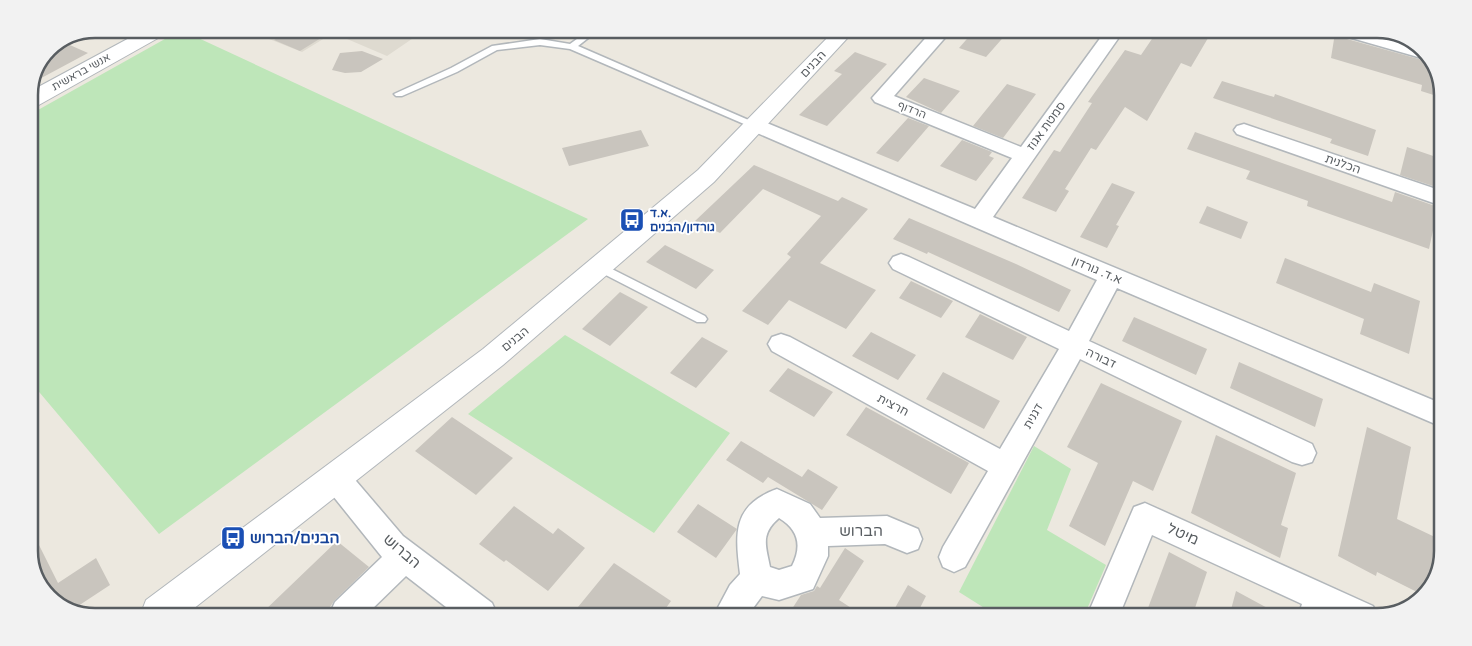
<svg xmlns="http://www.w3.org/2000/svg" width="1472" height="646" font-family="'Varela Round',Heebo,sans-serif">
	<rect width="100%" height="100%" fill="#ece8df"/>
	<path fill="#dedad0" d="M244,29l181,1 -38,26 -54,-23 -31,19z"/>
	<path fill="#bee6b9" d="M181,30l407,189 -429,315 -130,-154v-265z
		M565,335l165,98 -76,100 -186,-119z
		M1034,446l37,23 -24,61 59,35 -22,51h-87l-38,-24z"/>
	<path fill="#c9c5be" d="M292,29l42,1 -34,21 -26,-11z
		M973,32h35l-22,25 -27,-9z
		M1156,33h55l-20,34 -10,-4 -34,58 -22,-14 -29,43 -5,-2 -26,41 4,2 -13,21 -34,-14 32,-48 6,2 32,-49 -4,-1 37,-52 16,5z
		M1335,33h8l4,6 86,24 10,27v8l-22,-7 1,-6 -91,-27z
		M63,42l25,11 -56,30 15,-32z
		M362,51l21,8 -22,13 -16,1 -13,-3 8,-17z
		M855,52l32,12 -60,62 -28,-11 43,-41 -8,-3z
		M924,78l36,13 -19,22 -35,-16z
		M1222,81l52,16 1,-3 101,36 -8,26 -38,-13 2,-4 -119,-41z
		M1007,84l29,10 -33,44 -30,-12z
		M908,118l21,8 -31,36 -22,-9z
		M641,130l8,16 -80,20 -7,-18z
		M1195,132l197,70 3,-10 43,15 -9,42 -122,-43 1,-5 -62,-22 4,-8 -63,-22z
		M962,140l30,12 -3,4 5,2 -18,23 -36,-15z
		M1407,147l35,12v30l-42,-14z
		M754,165l84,36 4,-4 26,12 -48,54 56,27 -30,39 -57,-29 -21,25 -26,-14 49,-54 -4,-3 34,-38 -58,-27 -43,44 -25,-12z
		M1112,183l23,9 -19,33 3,1 -12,22 -27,-11z
		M1207,206l41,16 -7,17 -42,-16z
		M909,218l107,46 55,26 -12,22 -131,-60 -1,2 -34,-15z
		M665,245l49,25 -18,19 -50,-27z
		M1285,258l86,34 3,-9 46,18 -11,53 -49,-20 4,-15 -88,-36z
		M911,281l42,20 -12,17 -42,-20z
		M620,292l28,15 -38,39 -28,-17z
		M980,314l47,23 -14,23 -48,-23z
		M1134,317l73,32 -11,26 -74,-34z
		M871,332l45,23 -18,25 -46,-24z
		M702,337l26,14 -32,37 -26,-15z
		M1239,362l84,37 -8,28 -85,-39z
		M788,368l45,24 -19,25 -45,-26z
		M943,372l57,29 -16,28 -58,-30z
		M1101,383l81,38 -29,70 -20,-10 -28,65 -36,-20 29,-63 -31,-16z
		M866,407l103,56 -18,31 -105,-59z
		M452,417l61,41 -37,37 -61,-44z
		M1367,427l44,20 -14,72 40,19 -8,50 -6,7 -46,-23 -1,4 -38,-20z
		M1216,435l80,38 -15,52 7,3 -8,30 -89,-45z
		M741,441l61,36 6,-8 30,18 -16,23 -54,-33 -5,6 -37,-23z
		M698,504l39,25 -21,29 -39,-26z
		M514,506l39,28 5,-6 27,20 -37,43 -42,-31 -2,2 -25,-18z
		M33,533l25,50 38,-25 14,27 -38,25 1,2h-3l-28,-21 -13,-35v-21z
		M337,541l32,26 -35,34 -8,12h-64z
		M845,548l19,13 -25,39 23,15h-74l13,-20 13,-4 3,-5 3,2z
		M1169,552l38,20 -15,45 -47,-1z
		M614,563l57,38 -10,14 -73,-1 -10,-7z
		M908,585l18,11 -10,20 -25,-1z
		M1236,591l48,26h-55z"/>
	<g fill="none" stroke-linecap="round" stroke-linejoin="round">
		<defs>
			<path id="service" d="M588,31h9l-19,15 182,79 -5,3 -4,-1 -181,-78 -30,-4 -43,5 -40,22 -55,24h-6l-2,-2 57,-26 41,-22 48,-7 30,5z
				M600,263l105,53 2,3 -2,3h-8l-101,-52 -2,-3 2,-3z"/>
			<path id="minor" d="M931,32h19l-56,64 127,51 83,-114h18l-129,184 447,186v23l-323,-138 -28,53 223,103 4,9 -4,9 -10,3 -10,-3 -212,-103 -115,208 -11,5 -11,-5 -4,-10 4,-10 45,-76 -216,-120 -4,-7 4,-7 9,-3 9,3 210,112 59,-100 -166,-80 -4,-6 4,-6 8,-3 8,3 160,74 28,-51 -349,-151 -3,-4 3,-4 7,-2 7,2 213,88 37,-51 -137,-56 -3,-4z
				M1345,33c23,1 78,4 87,28l-84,-24z
				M1244,124l198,67v15l-205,-72 -3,-4 3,-4z
				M335,464l10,4 58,68 89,67 5,11h-42l-49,-38 -38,37h-38l5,-11 47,-45 -57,-71 -4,-9 4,-9z
				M777,489l33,15 10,14 67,-2 31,13 4,10 -4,10 -11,4 -22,-9 -57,2v10l-15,33 -34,11 -17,-4 -14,19h-34l16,-30 10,-11c-5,-40 -8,-69 37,-85zM779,518c20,12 23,28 13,48l-13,4 -9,-3c-4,-21 -10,-33 9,-49z
				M1145,503l228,103 5,11h-80l4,-13 -150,-69 -33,81h-32l47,-109z"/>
			<path id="tertiary" d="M146,29h24l-3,4 -130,73 -8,1v-15z
				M833,32h20l-139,150 -211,183 -315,248h-47l5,-13 337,-251 215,-179z"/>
		</defs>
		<use href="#service" stroke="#b2b7bb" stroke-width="3"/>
		<use href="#minor" stroke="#b2b7bb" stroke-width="3"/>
		<use href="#tertiary" stroke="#b2b7bb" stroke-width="2"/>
		<use href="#service" fill="#fff" fill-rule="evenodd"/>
		<use href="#minor" fill="#fff" fill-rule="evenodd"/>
		<use href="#tertiary" fill="#fff" fill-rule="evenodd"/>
	</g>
	<defs>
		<symbol id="bus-square" viewBox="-11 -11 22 22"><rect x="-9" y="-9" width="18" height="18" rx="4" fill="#1a4fb4" stroke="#fff"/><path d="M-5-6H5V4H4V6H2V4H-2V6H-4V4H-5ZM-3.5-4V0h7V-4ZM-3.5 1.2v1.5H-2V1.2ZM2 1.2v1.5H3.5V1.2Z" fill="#fff"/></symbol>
	</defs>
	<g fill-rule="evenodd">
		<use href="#bus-square" x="618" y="206" width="28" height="28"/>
		<use href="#bus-square" x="219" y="524" width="28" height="28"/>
	</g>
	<g text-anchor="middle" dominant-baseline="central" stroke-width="4" stroke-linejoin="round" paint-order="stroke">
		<g font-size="11" fill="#585d61" stroke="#fff">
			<text transform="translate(81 72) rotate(-29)">אנשי בראשית</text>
			<text transform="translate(912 110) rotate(22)">הרדוף</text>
		</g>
		<g font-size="12" fill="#585d61" stroke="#fff">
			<text transform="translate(813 64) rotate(-47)">הבנים</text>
			<text transform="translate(1046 126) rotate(-54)">סמטת אגוז</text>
			<text transform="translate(1343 164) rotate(19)">הכלנית</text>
			<text transform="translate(1097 270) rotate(23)">א.ד. גורדון</text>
			<text transform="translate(515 339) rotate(-39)">הבנים</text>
			<text transform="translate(1101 358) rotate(25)">דבורה</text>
			<text transform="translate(893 405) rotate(28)">חרצית</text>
			<text transform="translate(1033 416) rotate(-60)">דגנית</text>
		</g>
		<g font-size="12" font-weight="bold" fill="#164399" stroke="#fff" text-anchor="start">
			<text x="650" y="213">א.ד.<tspan x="650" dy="14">גורדון/הבנים</tspan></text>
		</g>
		<g font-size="15" fill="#585d61" stroke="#fff">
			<text x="861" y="531">הברוש</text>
			<text transform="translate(1183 534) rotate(24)">מיטל</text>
			<text transform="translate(402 551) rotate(41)">הברוש</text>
		</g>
		<g font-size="15" font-weight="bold" fill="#164399" stroke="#fff" text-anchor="start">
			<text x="250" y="538">הבנים/הברוש</text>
		</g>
	</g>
	<path d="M0 0H1472V646H0ZM95 38H1377A57 57 0 0 1 1434 95V551A57 57 0 0 1 1377 608H95A57 57 0 0 1 38 551V95A57 57 0 0 1 95 38Z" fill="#f2f2f2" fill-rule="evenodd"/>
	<path fill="none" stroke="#585d61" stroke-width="2.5" d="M95 38H1377A57 57 0 0 1 1434 95V551A57 57 0 0 1 1377 608H95A57 57 0 0 1 38 551V95A57 57 0 0 1 95 38Z"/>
</svg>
